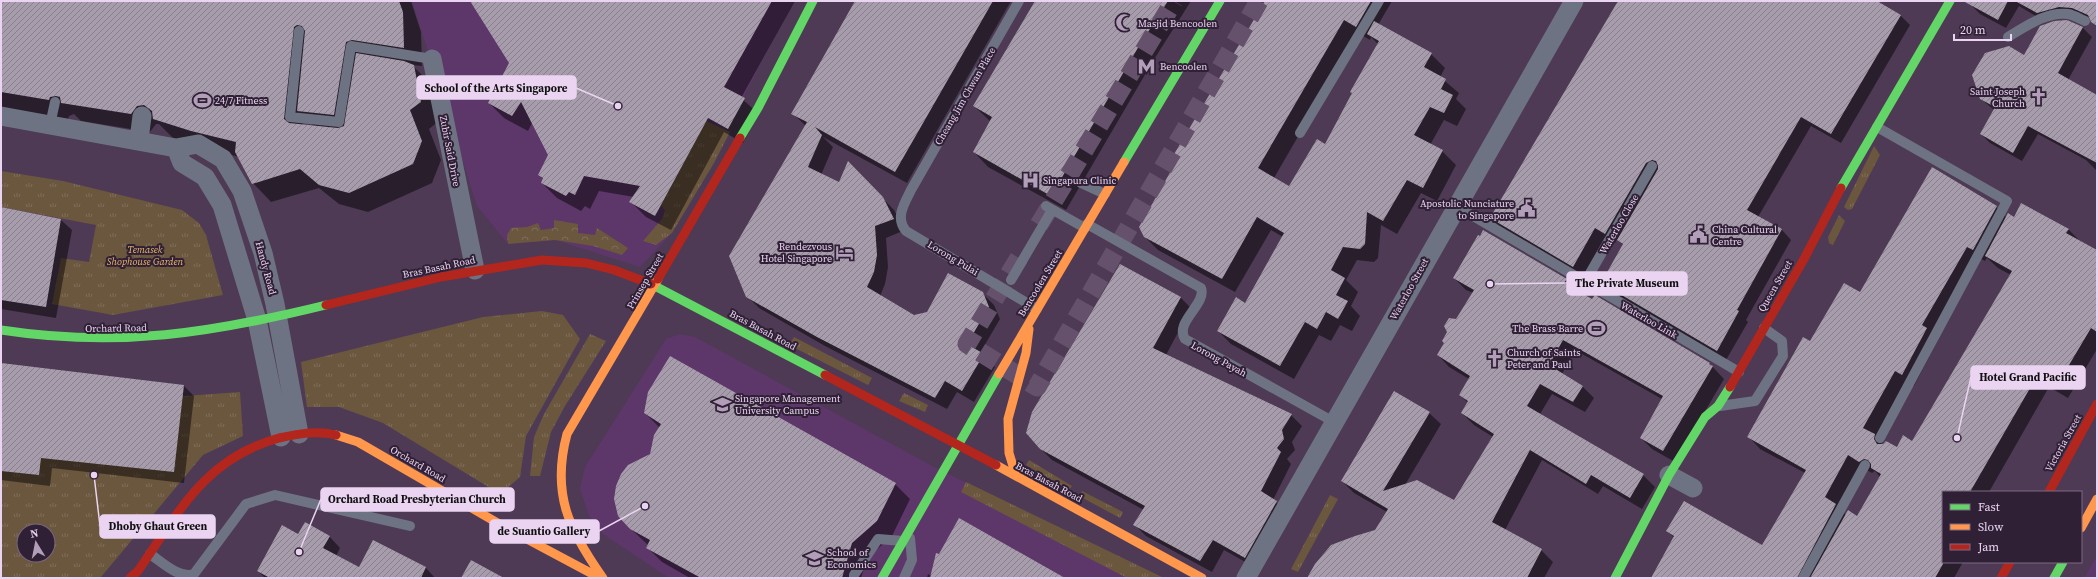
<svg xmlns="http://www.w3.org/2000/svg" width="2098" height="579" font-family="'Source Serif 4',serif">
	<defs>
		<pattern id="grass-tufts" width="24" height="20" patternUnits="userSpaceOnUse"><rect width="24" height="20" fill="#6b563e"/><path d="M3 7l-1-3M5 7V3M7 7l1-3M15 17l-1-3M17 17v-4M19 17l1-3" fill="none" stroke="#806d5a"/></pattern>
		<pattern id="forest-crowns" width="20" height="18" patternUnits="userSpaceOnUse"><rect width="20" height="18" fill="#6b563e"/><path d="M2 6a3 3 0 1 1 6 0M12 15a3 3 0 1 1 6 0" fill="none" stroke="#806d5a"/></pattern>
		<pattern id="building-hatch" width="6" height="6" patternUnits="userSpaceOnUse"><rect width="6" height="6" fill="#a79cab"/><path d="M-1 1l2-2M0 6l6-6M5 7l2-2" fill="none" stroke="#8a808d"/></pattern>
	</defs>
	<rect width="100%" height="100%" fill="#4e3a54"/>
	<path fill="#5d3769" d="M412,1h382l-122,232 -32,34 -85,-27 -47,4 -31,-38z
		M680,334l15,3 241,131 228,110h-495l-66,-44 -14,-18 -9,-28 5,-21 81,-128z
		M2097,556v22h-13z"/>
	<path fill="url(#grass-tufts)" fill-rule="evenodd" d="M706,121l24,11 -16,31 -42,70 -16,12 -13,-4 19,-22 3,-8 -4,-6z
		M1874,146l6,9 -28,54 -4,1 -4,-3z
		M1,171l62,10 119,29 17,13 7,12 17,60 -110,20 -61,-11 9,-46 28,4 7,-37 -95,-18z
		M1839,215l6,6 -12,24 -4,-2 -1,-6z
		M542,311l21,4 17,24 -54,97 -6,41 -20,17 -117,-71 -44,-16h-32l-6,-45 182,-45z
		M590,334l16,7 -41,65 -14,26 -11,44h-10l4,-39 10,-23z
		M794,337l78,41 -4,7 -79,-40z
		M1,363l57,8 71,29 111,-8 3,44 -40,19 -102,122 -100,1zM24,531h24v24h-24z
		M904,393l24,12 -3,7 -26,-11z
		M1029,460l43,26 -3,4 -43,-25z
		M966,482l198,96h-37l-166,-86z
		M1082,491l41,21 -3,6 -41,-22z
		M1330,495l8,4 -40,73 -7,-3z"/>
	<path fill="url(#forest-crowns)" d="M554,220l24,4v9l17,2 2,-7 31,20 -6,7 -29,-9 -38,-6 -47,4 -1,-9 4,-7 16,-1 11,-4 3,7 13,-2z"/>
	<path fill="#0007" fill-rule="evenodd" d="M1,1h410l10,31 1,34 -10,-1 20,20 7,36 -10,8 12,31 -9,23 -64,29 -29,-8 -20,-16 -48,14 -18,-19 -14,-26 -66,-19 -14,-14h-3l-6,8 -69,-11 -7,-7 -5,2 -1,3 -67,-12zM304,117l10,9h-11z
		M471,1h324l-54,97 18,16 -16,29 -19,-11 -53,98 -25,-13 -15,-15 3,-5 -35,-6 -9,18 -5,-3 -4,5 -24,-13 -15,-15 1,-4 -4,-5 10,-19 -17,-32 -4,8 -24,-13 -15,-15 22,-40z
		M856,1h155l-104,182 -84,-46 10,10 -12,28 18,9 20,-10 35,36 11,20 -19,8 2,29 -3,17 -5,12 34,20 14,-3 54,-20 12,12 6,14 -20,34 15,14 -21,35 -17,-10 -10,17 -122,-63 -66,-38 -12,-12 59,-170 -14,-13z
		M1036,1h155l-38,60 -87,149 -78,-43 -14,-15 17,-30 -17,-16z
		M1267,1h125l-14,24 53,29 14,14 -5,9 19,16 -3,6 10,10 -9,17 -13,-6 -14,25 12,6 14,14 -19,36 -16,-8 -24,41 -16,-9 -3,33 -4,4 -17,-2 -11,20 12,12 -7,14 9,10 -8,15 -12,-6 -9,16 -12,-6 -25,44 -63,-35 -13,-13 28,-27 37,-67 -12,-7 -36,62 -77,-42 -14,-14 28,-66 -3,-4zM1358,33l12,7 1,-3 7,7 -52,101 -36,42 -16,-9z
		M1619,1h256l25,14 10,10 -69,118 -30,-17 -53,91 24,13 9,10 -45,80 2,2 -22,38 -114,-67 -10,-10 22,-37 -7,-7 -2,4 -10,-6 -22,39 -82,-48 -10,-10z
		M1974,1h123v26l-5,-6 -13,-5 -19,1 -14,5 -27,-16 -13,22 -26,-14 -9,-9z
		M2068,22l15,6 9,9 -24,43 29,16v75l-11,-11 -48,-26 -16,27 -32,-18 -9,-9 13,-24 -14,-12 44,-42z
		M1996,207l11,11 61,11 12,12 17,10v98l-29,49 -19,-11 -60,105h-46v70h20l-9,16h-302l22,-40 -6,-7 94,15 43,-73 -45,-24 -11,-12 62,-94 50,-50zM1979,258l6,3 2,-3 11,10 13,7 -99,167 -15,6 -14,-3 -7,-7 31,-56 7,4 24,-46 -3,-3zM1860,466l12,7 3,-2 5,6 -23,40 -11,-2 -8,-8z
		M1,209l60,11 11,10 -16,88 -55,-9z
		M1454,278l112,1 11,13 132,71 15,16 -49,83 -23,-13 -11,-11 21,-39 -87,-49 -13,24 20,12 12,12 -9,14 -33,-18 -12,20 103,61 12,12 -13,22 -39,-23 -5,8 -56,-34 -37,70 36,20 12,12 -9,16h-236l67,-47 12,-19 -33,-19 -12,-12 87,-68 12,11 -36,61 49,16 39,-64 -19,-12 -12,-12 6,-10 -8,-8 9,-16 -20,-12 -11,-12 35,-62 -7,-3z
		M1180,297l11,11 -25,47 125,60 11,11 -10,16 3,8 -8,9 4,5 -18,36 15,13 -32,55 -32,-18 -12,22 -66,-36 -11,-11 9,-15 -92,-50 -12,-12z
		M1,364l183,22 10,10 -10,87 -132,-15 -2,18 -49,-6z
		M645,413l250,71 15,15 -18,37 -25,22 -6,20h-171l-28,-16 -15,-15 1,-2 -17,-16 29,-101z
		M298,535l31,1 11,12 -4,8 23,13 67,-1 9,10h-170l-7,-7z
		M928,574l4,2 131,2h-136z"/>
	<path fill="url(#building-hatch)" d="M1,1h398l4,11 1,36 -52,-8 -6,2 -12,73 -37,-4 8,-80 -3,-5 -5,-1 -3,2 -10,92 5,4 49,5 6,-2 12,-73 48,8 10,4 7,37 -11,8 12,31 -9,23 -64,29 -30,-8 -19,-16 -48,15 -17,-32 1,-10 -45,-11 -38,-12 -1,-8 -8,-6 -7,1 -6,8 -70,-11 -1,-6 -4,-1 -6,1 -1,3 -48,-8z
		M470,1h302l-48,86 21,11 -17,31 -20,-11 -53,98 -26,-14 11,-16 -56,-10 -9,19 -6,-3 -3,4 -25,-13 2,-5 -5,-3 10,-20 -27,-53 -9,14 -24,-13 21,-40z
		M855,1h138l-98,171 -80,-45 7,8 -14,32 31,15 9,-21 35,36 11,22 -19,7 2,29 -3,17 -7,15 47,28 13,-3 21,-39 35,19 6,15 -22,37 17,10 -22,37 -17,-10 -10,17 -118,-61 -71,-40 -17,-41 78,-134 -16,-8z
		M1035,1h133l-29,45 -88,150 -78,-44 19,-35 -19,-11z
		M1265,1h106l-15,26 -12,-7 -86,148 31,18 28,-47 8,5 27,-51 -2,-1 29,-51 -12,-7 7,-13 58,32 -8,14 22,12 -5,10 12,6 -9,18 -14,-6 -16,28 29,15 -20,38 -16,-8 -24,41 -16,-9 -2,32 -5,5 -17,-2 -12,23 14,8 -9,17 12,6 -10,18 -12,-7 -9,17 -12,-7 -25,44 -63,-35 19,-34 9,6 39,-70 -27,-16 -35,62 -78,-42 -5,-10 33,-58 -5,-3z
		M1618,1h259l24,14 -70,119 -30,-17 -54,93 35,19 -45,81 2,1 -22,40 -116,-68 22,-39 -6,-4 41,-71v-3l-2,-5 -4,-1 -6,3 -41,71 -10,-6 -22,39 -83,-49z
		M1963,1h45l-10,19z
		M2015,1h82v25l-6,-4 -3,-7 -16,-7 -13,-1 -22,6z
		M2067,20l16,7 -25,46 39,22v68l-69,-37 -15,27 -33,-19 15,-27 -15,-8 -8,-24 13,-22 24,-7 15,9 16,-29 14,-5z
		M1932,167l65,39 -24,44 -6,-3 -45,78 5,3 -25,47 -7,-4 -32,57 12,6 -1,5 3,5h6l3,-3 11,6 6,-12 9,6 100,-170 -27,-15 23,-43 6,4 7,-14 48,26 -3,4 31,17v82l-6,-4 -35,59 -19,-11 -67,116h-27v72l-8,14h-125l38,-68 9,6 24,-42 -10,-6v-4l-3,-4 -4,-1 -5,3 -11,-7 -23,42 11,7 -39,74h-146l23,-42 -8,-5 18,-30 78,44 44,-75 -59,-33 56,-100 7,4 34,-58 16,9z
		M1,207l60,12 -15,88 -45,-7z
		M1483,230l84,49 -3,4 28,16 3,-4 115,68 -1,1 4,2 -50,85 -23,-13 23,-42 -100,-56 -14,25 34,21 -10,16 -33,-18 -13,22 117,68 -14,24 -39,-23 -5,9 -56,-34 -38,72 50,27 -15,29h-220l8,-14 16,-19 24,-9 20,-6 13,-21 -47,-28 53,-90 36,21 -47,79 34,-11 37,20 40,-66 -33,-21 7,-12 -9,-6 11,-19 -33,-21 7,-12 -2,-2 5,-9 -3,-6 5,-8 7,1 18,-29 -21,-12 25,-43 2,1z
		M1120,264l61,33 -28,51 139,66 -10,16 2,9 -7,9 4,4 -20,39 16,10 -32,57 -32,-18 -13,21 -67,-36 12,-19 -105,-57 -14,-16 6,-21z
		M670,356l226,127 -19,38 -25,22 -10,35h-141l-55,-30 4,-8 -20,-11 -12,-13 -4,-17 2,-13 5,-12 7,-9 22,-11 4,-19 7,-11 -17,-11 4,-21z
		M1,363l183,22 -10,87 -133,-14 -2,17 -38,-4z
		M959,518l106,60h-135l6,-25 3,1z
		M305,522l25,14 -7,12 36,19 14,-27 53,27 -5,11h-151l-13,-7 25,-46 16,9z
		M471,560l33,18h-43z"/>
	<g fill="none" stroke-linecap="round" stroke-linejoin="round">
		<path stroke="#65516c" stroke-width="19" stroke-dasharray="19 10" stroke-linecap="butt" d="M1039,225l135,-224
			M1019,258l-52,86 70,43 222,-386"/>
		<path stroke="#6e7383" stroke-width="10" d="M1019,1l-108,189c-7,14 -16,28 -5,41l131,78
			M299,31l-9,86 49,5 12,-76 81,13
			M2008,37c17,-10 39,-26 60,-23 6,1 12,5 17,7
			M50,125l5,-23
			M1877,127l130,74 -127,237
			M1300,133l79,-132
			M1081,183l24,11
			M1046,206l39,22
			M1456,206l283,166
			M1087,224l114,64c6,16 -27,34 -16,51l149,83
			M1011,280l41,-70
			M1585,282l67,-116
			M1720,406l35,-5 28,-45 -1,-15 -18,-13
			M150,554c12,8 29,25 44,20l52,-70 29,-9 135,31
			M854,578v-3l24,-36 25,2
			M904,578l8,-18 -2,-22
			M1803,578l62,-113"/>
		<path stroke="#6e7383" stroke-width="19" d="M432,59l43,211
			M1,116l175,32 22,-4 25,15 19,32 21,62 12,51 24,130
			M139,140l3,-24
			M176,148l6,15 23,14 17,28 35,115 24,117
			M1669,475l24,13
			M1246,578l328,-577"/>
		<path stroke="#63d668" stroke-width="9" d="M740,138l18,-30 55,-107
			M1124,162l96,-161
			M1841,188l109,-187
			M651,284l174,91
			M1,330c118,18 211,3 325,-25
			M882,578l117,-204
			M1615,578l54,-103 36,-58 13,-11 12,-19
			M2054,578l9,-16"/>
		<path stroke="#ff974d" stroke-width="9" d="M999,374l125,-212
			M336,435l22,7 150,87 92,49
			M996,465l206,113
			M1016,476l-7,-23 -1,-34 18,-66 3,-24
			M2081,528l16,-29
			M603,578c-34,-48 -52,-84 -36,-144l91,-155"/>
		<path stroke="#b3261e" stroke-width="9" d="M658,279l82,-141
			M326,305l115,-28 101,-17 44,3 28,7 37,14
			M825,375l171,90
			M1730,387l74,-128 37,-71
			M2049,492l48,-88
			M130,578l8,-7c41,-59 67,-113 141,-133 18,-4 38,-8 57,-3
			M2001,578l9,-16"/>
	</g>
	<defs>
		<symbol id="mosque-bare" viewBox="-9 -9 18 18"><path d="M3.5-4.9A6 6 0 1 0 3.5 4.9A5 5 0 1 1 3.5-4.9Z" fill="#b39eba" stroke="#302036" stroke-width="2.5" paint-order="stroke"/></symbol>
		<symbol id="metro-bare" viewBox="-9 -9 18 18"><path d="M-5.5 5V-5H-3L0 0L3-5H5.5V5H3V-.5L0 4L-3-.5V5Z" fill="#b39eba" stroke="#302036" stroke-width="2.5" paint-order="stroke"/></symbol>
		<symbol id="church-bare" viewBox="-9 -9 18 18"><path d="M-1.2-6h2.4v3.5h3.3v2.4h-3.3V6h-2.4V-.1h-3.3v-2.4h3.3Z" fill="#b39eba" stroke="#302036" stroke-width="2.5" paint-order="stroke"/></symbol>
		<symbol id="stadium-bare" viewBox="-9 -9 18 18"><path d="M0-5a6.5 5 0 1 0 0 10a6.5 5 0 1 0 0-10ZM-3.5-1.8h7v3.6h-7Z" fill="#b39eba" stroke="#302036" stroke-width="2.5" paint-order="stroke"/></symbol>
		<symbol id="hospital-bare" viewBox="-9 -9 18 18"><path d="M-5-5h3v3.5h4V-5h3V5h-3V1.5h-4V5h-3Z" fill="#b39eba" stroke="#302036" stroke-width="2.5" paint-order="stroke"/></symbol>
		<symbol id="civic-bare" viewBox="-9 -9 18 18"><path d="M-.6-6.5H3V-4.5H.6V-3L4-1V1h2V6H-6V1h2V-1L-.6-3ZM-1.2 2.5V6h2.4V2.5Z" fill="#b39eba" stroke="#302036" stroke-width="2.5" paint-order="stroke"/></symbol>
		<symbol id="hotel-bare" viewBox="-9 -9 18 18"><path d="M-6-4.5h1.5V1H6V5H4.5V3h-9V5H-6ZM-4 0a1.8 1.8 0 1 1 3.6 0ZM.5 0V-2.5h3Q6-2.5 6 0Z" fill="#b39eba" stroke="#302036" stroke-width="2.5" paint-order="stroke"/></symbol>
		<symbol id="university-bare" viewBox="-9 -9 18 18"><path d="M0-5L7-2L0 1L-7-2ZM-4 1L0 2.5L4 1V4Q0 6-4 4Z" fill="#b39eba" stroke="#302036" stroke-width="2.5" paint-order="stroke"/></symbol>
	</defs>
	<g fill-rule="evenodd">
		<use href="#mosque-bare" x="1112" y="10" width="25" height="25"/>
		<use href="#metro-bare" x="1134" y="54" width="25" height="25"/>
		<use href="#church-bare" x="2026" y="84" width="25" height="25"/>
		<use href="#stadium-bare" x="190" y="88" width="25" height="25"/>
		<use href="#hospital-bare" x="1018" y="168" width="25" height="25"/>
		<use href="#civic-bare" x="1514" y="196" width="25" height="25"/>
		<use href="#civic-bare" x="1686" y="222" width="25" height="25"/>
		<use href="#hotel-bare" x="832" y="240" width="25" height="25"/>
		<use href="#stadium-bare" x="1584" y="316" width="25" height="25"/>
		<use href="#church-bare" x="1482" y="346" width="25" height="25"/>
		<use href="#university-bare" x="710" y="392" width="25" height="25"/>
		<use href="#university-bare" x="802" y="546" width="25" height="25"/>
	</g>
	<g text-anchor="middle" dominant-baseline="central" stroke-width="4" stroke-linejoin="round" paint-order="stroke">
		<g font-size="10" fill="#ead4f1" stroke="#302036" text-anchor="start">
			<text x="1138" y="23">Masjid Bencoolen</text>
			<text x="1160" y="66">Bencoolen</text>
			<text x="2025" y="91" text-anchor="end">Saint Joseph<tspan x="2025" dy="12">Church</tspan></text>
			<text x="215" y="100">24/7 Fitness</text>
			<text x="1043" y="180">Singapura Clinic</text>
			<text x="1514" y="203" text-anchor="end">Apostolic Nunciature<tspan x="1514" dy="12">to Singapore</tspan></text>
			<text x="1712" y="229">China Cultural<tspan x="1712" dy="12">Centre</tspan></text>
			<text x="832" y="246" text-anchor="end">Rendezvous<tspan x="832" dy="12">Hotel Singapore</tspan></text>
			<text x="1583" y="328" text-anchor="end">The Brass Barre</text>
			<text x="1507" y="352">Church of Saints<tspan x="1507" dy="12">Peter and Paul</tspan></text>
			<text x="735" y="398">Singapore Management<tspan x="735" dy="12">University Campus</tspan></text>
			<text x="827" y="552">School of<tspan x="827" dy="12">Economics</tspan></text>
		</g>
		<g font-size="10" fill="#ead4f1" stroke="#302036">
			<text transform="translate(965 96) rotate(-60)">Cheang Jim Chwan Place</text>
			<text transform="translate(450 151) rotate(79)">Zubir Said Drive</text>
			<text transform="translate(1619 224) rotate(-60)">Waterloo Close</text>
			<text transform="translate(953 258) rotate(31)">Lorong Pulai</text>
			<text transform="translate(439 267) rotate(-12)">Bras Basah Road</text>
			<text transform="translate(266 268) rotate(75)">Handy Road</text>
			<text transform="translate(645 281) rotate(-60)">Prinsep Street</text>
			<text transform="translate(1040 283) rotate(-59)">Bencoolen Street</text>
			<text transform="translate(1775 286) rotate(-60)">Queen Street</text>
			<text transform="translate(1409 289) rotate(-61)">Waterloo Street</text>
			<text transform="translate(1649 320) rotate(30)">Waterloo Link</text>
			<text transform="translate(116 328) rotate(-1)">Orchard Road</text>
			<text transform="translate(763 330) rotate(28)">Bras Basah Road</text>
			<text transform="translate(1219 359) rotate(29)">Lorong Payah</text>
			<text transform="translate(2063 443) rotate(-61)">Victoria Street</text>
			<text transform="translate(418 464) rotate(30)">Orchard Road</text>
			<text transform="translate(1049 482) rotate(28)">Bras Basah Road</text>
		</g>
		<g font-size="10" font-style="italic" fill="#edba69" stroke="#302036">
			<text x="145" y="249">Temasek<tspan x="145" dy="12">Shophouse Garden</tspan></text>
		</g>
	</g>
	<path fill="none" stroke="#ead4f1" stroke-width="1.5" d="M618 106L576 88M1490 284L1567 283M1957 438L1971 377M299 552L321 499M94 475L100 526M645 506L599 531"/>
	<g fill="#ead4f1" stroke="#302036" stroke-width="1.5">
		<circle cx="618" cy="106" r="4"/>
		<circle cx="1490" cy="284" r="4"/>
		<circle cx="1957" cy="438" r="4"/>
		<circle cx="299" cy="552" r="4"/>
		<circle cx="94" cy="475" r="4"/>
		<circle cx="645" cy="506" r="4"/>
	</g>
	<g fill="#ead4f1" stroke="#ead4f1" stroke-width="1.5">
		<rect x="417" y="76" width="159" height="23" rx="4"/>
		<rect x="1567" y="272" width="120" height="23" rx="4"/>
		<rect x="1971" y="366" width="114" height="23" rx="4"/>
		<rect x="321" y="488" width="193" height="23" rx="4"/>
		<rect x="100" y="515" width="115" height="23" rx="4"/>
		<rect x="490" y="520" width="109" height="23" rx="4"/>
	</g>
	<g font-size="11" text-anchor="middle" font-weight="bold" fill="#111">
		<text x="496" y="92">School of the Arts Singapore</text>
		<text x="1627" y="287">The Private Museum</text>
		<text x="2028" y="381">Hotel Grand Pacific</text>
		<text x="417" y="503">Orchard Road Presbyterian Church</text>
		<text x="158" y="530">Dhoby Ghaut Green</text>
		<text x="544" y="535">de Suantio Gallery</text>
	</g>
	<rect width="2098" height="579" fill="none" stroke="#ead4f1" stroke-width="4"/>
	<rect x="1942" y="491" width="140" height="72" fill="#302036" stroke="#7a6881"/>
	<rect x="1950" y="504" width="20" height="6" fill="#63d668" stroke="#7a6881"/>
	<text x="1978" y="511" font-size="12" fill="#ead4f1">Fast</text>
	<rect x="1950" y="524" width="20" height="6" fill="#ff974d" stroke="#7a6881"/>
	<text x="1978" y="531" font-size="12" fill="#ead4f1">Slow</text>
	<rect x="1950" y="544" width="20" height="6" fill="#b3261e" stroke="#7a6881"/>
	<text x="1978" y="551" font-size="12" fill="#ead4f1">Jam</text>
	<g transform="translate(36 543) rotate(350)"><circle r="19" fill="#302036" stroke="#7a6881"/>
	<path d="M0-3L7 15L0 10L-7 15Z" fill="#b39eba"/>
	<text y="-6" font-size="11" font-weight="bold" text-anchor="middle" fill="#ead4f1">N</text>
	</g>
	<path d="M1954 34v6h57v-6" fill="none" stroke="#ead4f1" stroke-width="2"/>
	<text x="1960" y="34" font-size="12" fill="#ead4f1" stroke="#302036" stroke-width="3" paint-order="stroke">20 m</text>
</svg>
